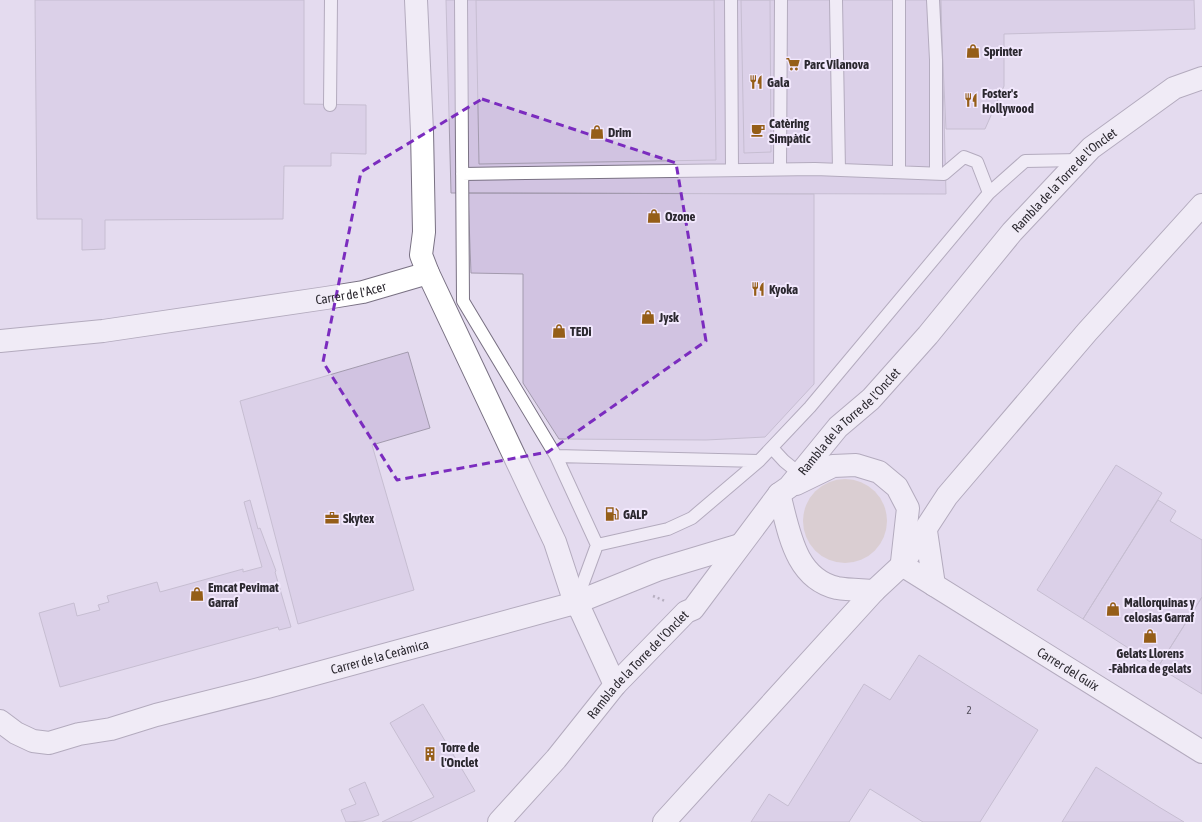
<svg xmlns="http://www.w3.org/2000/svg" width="1202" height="822" font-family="'Asap Condensed',sans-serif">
	<rect width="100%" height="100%" fill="#e4dbef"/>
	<path fill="#cfbfaf" d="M803 521a42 42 0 1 1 84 0a42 42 0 1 1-84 0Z"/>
	<path fill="#d1c3e1" stroke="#a29aad" d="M35,0h269v104l62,1v49l-35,-1v13h-47l-1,53 -178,1v29l-23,1v-31h-45z
		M446,0h495l5,194 -495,-1z
		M476,0h238l2,160 -237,4z
		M741,0h29l1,152 -27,1z
		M940,0h254l1,29 -191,5v52l-19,43h-39z
		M468,193l346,1v190l-49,53 -59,3 -147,-1 -36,-56v-109l-52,-1z
		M408,352l22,76 -58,17 42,145 -116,34 -58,-223z
		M1116,465l46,28 -79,126 -46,-29z
		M250,500l8,29 2,-1 16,43 -1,1 16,55 -12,3 -1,-3 -218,60 -21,-74 35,-10 3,13 23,-6 -2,-5 11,-3 -2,-6 50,-14 3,10 83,-23v3l19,-5 -18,-65z
		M1158,500l18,11 -6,10 32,19v57l-44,70 -75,-48z
		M1202,597v97l-44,-27z
		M919,655l119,75 -58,92h-57l-53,-33 -21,33h-98l18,-28 19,12 76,-122 26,16z
		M423,704l52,87 -65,31h-28l52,-25 -44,-74z
		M1096,767l63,40 25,15h-122z
		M365,782l14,33 -16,6 -17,1 -5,-12 15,-6 -7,-15z"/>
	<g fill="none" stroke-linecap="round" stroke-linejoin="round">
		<defs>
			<path id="lane" d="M461,0l2,301 93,155 41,89 -21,57
				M731,0l1,170
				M836,0l3,170
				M899,0v172
				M933,0l3,60v113
				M330,105l1,-105
				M780,169l1,-169
				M462,174l353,-5 129,5 20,-17 13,5 12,31
				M772,448l12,13 16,13
				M556,456l203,5
				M597,545l71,-16 24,-11 67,-57 51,-54 179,-214 36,-32 54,-1"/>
			<g id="street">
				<path d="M416,0l6,131 2,101 -3,23 7,18 127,269 20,61 6,8 34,74"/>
				<path id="s1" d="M0,341l103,-10 223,-33 37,-6 65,-19"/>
				<path d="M796,484l37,-18 23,-1 23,7 18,15 11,21 -6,54"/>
				<path d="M779,494c10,36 15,84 58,94 12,2 25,2 37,3"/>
				<path d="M926,531l8,54"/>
				<path id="s2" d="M902,565l300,187"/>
				<path id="s3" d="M0,721l16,12 17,8 16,2 30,-9 32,-5 45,-14 111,-28 308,-84 82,-33 83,-25"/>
				<path id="s4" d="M499,822l57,-63 59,-74 71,-73 7,-3 86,-115 10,-7 49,-60 33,-28 57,-64 84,-103 79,-84 83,-60 28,-10"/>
				<path d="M664,822l210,-231 28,-26 45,-69 140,-164 115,-127"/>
			</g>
		</defs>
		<use href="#lane" stroke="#797183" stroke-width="14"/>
		<use href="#street" stroke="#797183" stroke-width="24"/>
		<path stroke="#7f7986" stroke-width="2.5" stroke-dasharray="2 3" stroke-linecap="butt" d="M653,596l12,5"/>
		<use href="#lane" stroke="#fff" stroke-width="12"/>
		<use href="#street" stroke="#fff" stroke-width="22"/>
	</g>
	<path d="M0 0H1202V822H0ZM482,99l194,64 30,178 -158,111 -151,28 -74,-118 38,-190z" fill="#e4dbef" fill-opacity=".55" fill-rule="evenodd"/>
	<path fill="none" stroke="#7b2cbf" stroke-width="3" stroke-dasharray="8 5" stroke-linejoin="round" d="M482,99l194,64 30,178 -158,111 -151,28 -74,-118 38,-190z"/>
	<defs>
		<symbol id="shop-bare" viewBox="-9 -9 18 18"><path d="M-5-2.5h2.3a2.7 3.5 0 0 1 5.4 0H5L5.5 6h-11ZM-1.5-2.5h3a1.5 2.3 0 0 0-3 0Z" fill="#955e18" stroke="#f2e8fd" stroke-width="2.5" paint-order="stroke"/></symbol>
		<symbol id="supermarket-bare" viewBox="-9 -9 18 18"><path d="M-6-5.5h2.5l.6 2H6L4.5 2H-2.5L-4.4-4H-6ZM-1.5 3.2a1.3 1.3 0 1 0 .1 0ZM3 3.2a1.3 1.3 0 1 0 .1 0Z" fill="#955e18" stroke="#f2e8fd" stroke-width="2.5" paint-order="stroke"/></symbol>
		<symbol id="restaurant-bare" viewBox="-9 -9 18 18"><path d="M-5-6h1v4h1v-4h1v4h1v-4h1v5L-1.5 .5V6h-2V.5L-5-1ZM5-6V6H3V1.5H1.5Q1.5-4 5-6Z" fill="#955e18" stroke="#f2e8fd" stroke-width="2.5" paint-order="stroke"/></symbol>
		<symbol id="cafe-bare" viewBox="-9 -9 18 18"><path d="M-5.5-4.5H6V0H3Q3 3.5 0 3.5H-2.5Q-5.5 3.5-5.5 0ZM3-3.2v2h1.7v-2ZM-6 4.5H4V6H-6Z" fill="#955e18" stroke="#f2e8fd" stroke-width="2.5" paint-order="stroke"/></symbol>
		<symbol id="fuel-bare" viewBox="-9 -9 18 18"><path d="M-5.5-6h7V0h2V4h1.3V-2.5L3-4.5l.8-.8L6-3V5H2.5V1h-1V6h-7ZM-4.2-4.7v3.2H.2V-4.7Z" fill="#955e18" stroke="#f2e8fd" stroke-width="2.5" paint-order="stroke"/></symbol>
		<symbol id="office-bare" viewBox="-9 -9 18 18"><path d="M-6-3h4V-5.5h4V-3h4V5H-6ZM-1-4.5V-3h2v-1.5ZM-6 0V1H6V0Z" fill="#955e18" stroke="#f2e8fd" stroke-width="2.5" paint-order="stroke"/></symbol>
		<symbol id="building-bare" viewBox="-9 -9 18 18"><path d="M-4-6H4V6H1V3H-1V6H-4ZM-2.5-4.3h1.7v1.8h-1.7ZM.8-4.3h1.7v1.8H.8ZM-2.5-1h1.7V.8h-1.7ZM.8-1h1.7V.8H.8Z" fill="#955e18" stroke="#f2e8fd" stroke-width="2.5" paint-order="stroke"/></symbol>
	</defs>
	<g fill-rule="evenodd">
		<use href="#shop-bare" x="963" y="41" width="20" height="20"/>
		<use href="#supermarket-bare" x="783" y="54" width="20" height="20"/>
		<use href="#restaurant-bare" x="746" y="72" width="20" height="20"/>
		<use href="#restaurant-bare" x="961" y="90" width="20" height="20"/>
		<use href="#cafe-bare" x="748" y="120" width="20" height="20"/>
		<use href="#shop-bare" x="587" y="122" width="20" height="20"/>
		<use href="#shop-bare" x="644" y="206" width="20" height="20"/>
		<use href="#restaurant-bare" x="748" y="279" width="20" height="20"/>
		<use href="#shop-bare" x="638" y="307" width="20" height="20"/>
		<use href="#shop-bare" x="549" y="321" width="20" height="20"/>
		<use href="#fuel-bare" x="602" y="504" width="20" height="20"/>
		<use href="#office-bare" x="322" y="508" width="20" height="20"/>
		<use href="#shop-bare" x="187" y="584" width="20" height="20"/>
		<use href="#shop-bare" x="1103" y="599" width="20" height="20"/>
		<use href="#shop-bare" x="1140" y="626" width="20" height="20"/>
		<use href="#building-bare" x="420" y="744" width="20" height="20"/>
	</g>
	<g text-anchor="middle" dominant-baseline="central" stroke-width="4" stroke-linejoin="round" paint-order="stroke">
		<g font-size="11" fill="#544f5c">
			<text x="969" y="710">2</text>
		</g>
		<g font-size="13" font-weight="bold" fill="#2b282f" stroke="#f2e8fd" text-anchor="start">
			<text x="984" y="51">Sprinter</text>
			<text x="804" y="64">Parc Vilanova</text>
			<text x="767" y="82">Gala</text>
			<text x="982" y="93">Foster's<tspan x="982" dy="15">Hollywood</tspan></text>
			<text x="769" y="123">Catèring<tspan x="769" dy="15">Simpàtic</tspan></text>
			<text x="608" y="132">Drim</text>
			<text x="665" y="216">Ozone</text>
			<text x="769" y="289">Kyoka</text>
			<text x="659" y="317">Jysk</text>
			<text x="570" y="331">TEDi</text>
			<text x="623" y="514">GALP</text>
			<text x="343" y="518">Skytex</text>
			<text x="208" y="587">Emcat Pevimat<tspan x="208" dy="15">Garraf</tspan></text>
			<text x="1124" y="602">Mallorquinas y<tspan x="1124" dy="15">celosias Garraf</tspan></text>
			<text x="1150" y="653" text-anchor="middle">Gelats Llorens<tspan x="1150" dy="15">-Fàbrica de gelats</tspan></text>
			<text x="441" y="747">Torre de<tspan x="441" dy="15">l'Onclet</tspan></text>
		</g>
		<g font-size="13" fill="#2b282f" stroke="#f2e8fd">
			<text stroke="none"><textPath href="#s4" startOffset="858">Rambla de la Torre de l'Onclet</textPath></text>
			<text stroke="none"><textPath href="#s1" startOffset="354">Carrer de l'Acer</textPath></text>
			<text stroke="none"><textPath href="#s4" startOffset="534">Rambla de la Torre de l'Onclet</textPath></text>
			<text stroke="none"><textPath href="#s3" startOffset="397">Carrer de la Ceràmica</textPath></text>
			<text stroke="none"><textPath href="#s4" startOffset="210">Rambla de la Torre de l'Onclet</textPath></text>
			<text stroke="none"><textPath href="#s2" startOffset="196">Carrer del Guix</textPath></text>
		</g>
	</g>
</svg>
